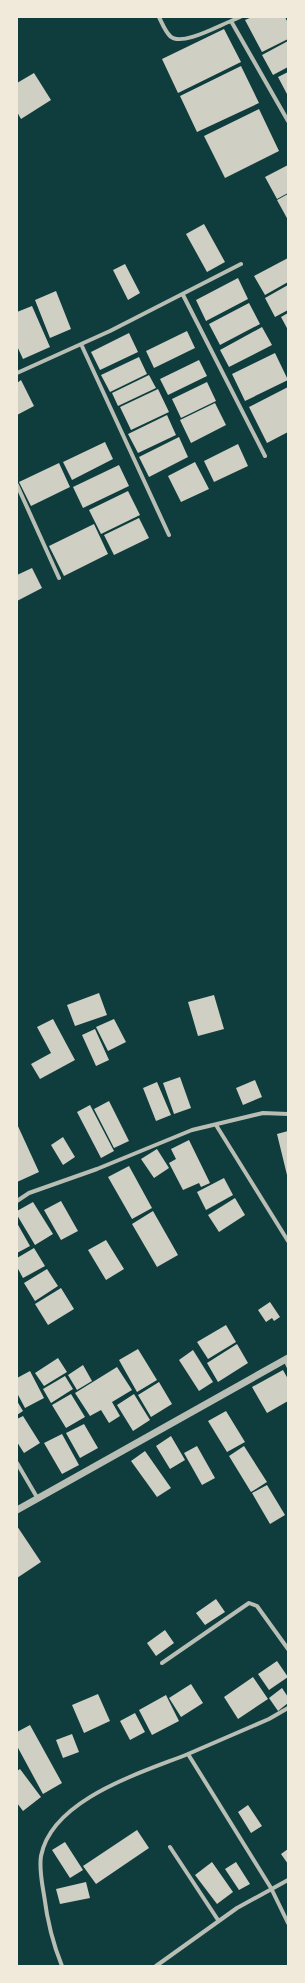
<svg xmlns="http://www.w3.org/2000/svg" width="305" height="1983" font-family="Cabin,sans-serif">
	<rect width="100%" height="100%" fill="#0f3d3e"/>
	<path fill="#cfcfc3" d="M252,17h33l3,6v16l-26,13 -17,-32z
		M224,29l17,33 -63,31 -16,-34z
		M288,41v26l-15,8 -11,-20z
		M241,66l18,37 -62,29 -17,-36z
		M288,72v24l-10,-19z
		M34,73l17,27 -30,19 -4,-7v-29z
		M259,109l20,42 -54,27 -21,-42z
		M288,165v28l-11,6 -12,-22z
		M288,194v26l-11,-20z
		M204,224l21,38 -18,10 -21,-38z
		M288,258v24l-23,13 -11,-19z
		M125,264l15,29 -12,7 -15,-30z
		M238,278l10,21 -42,22 -10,-21z
		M288,285v25l-13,7 -10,-19z
		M56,291l15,38 -21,9 -15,-38z
		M249,303l11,21 -40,21 -11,-21z
		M32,306l18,41 -27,12 -6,-13v-34z
		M288,313v17l-7,-13z
		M262,327l10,18 -43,22 -9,-17z
		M187,331l8,17 -41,20 -8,-17z
		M129,333l9,19 -38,18 -9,-18z
		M275,353l13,27 -43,21 -13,-27z
		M139,357l8,17 -37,18 -9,-17z
		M199,360l8,16 -39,19 -8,-16z
		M149,375l7,13 -38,18 -6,-13z
		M21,380l13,26 -17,9v-32z
		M207,382l9,19 -35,17 -9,-19z
		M288,387v45l-21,11 -18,-36z
		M158,389l11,23 -38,18 -11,-23z
		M215,403l11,22 -35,18 -11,-23z
		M167,415l9,20 -38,18 -10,-19z
		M179,437l9,20 -39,20 -10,-20z
		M105,442l8,17 -41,21 -9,-18z
		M238,444l10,22 -34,16 -10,-21z
		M195,462l14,27 -28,13 -13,-26z
		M59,463l11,24 -39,19 -12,-24z
		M119,465l10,21 -46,22 -10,-21z
		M128,491l12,24 -39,19 -12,-24z
		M139,518l10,20 -35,17 -10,-20z
		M94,524l14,30 -44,22 -15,-30z
		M32,568l10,20 -25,13v-26z
		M99,993l8,22 -32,11 -8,-21z
		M214,995l10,34 -26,7 -10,-34z
		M53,1019l22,41 -35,19 -9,-15 20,-11 -14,-26z
		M114,1019l12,23 -18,9 -12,-24z
		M95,1029l14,31 -13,6 -14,-31z
		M180,1077l11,31 -17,6 -11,-31z
		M255,1080l7,17 -19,8 -7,-17z
		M157,1082l14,33 -15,6 -13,-33z
		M109,1101l20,40 -15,7 -20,-39z
		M90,1105l24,46 -13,7 -24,-46z
		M17,1124l22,48 -22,10z
		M288,1131v44h-1l-10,-41z
		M63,1137l12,20 -12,8 -12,-20z
		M189,1140l21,43 -9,4 -2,-4 -16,7 -14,-27 7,-4 -5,-10z
		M157,1149l12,19 -15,10 -13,-19z
		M129,1166l23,42 -20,11 -24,-42z
		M224,1178l9,17 -27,15 -9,-18z
		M235,1198l10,17 -26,17 -11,-17z
		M61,1201l17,30 -17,9 -17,-30z
		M33,1202l20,32 -18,11 -18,-30v-4z
		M153,1211l25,44 -21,12 -25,-43z
		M17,1223l13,23 -13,7z
		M106,1240l18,29 -18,11 -18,-30z
		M34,1248l11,18 -22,12 -6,-11v-9z
		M47,1269l11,17 -23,15 -11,-18z
		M61,1288l13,21 -26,16 -13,-21z
		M270,1302l10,15 -6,4 -2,-3 -6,4 -8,-12z
		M226,1325l10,17 -28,17 -11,-17z
		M237,1344l11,19 -30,19 -11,-19z
		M138,1349l19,31 -20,12 -18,-32z
		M193,1350l20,32 -14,9 -20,-31z
		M58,1358l9,14 -23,14 -9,-13z
		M83,1365l9,16 -15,9 -9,-15z
		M117,1367l15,23 -20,12 8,14 -11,7 -8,-13 -11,6 -15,-23z
		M283,1370l5,9v22l-21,12 -15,-26z
		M30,1371l14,27 -19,10 -8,-15v-15z
		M65,1376l8,13 -22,14 -8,-14z
		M159,1382l13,22 -21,13 -13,-22z
		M71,1394l14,23 -19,11 -14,-23z
		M134,1394l16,26 -17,11 -16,-26z
		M17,1401l6,10 -6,4z
		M226,1411l19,31 -18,10 -19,-31z
		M23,1416l17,27 -16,10 -7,-11v-23z
		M84,1424l14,24 -18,10 -14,-25z
		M62,1434l17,31 -17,9 -18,-31z
		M171,1436l14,24 -15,9 -14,-23z
		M197,1446l18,32 -13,7 -18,-32z
		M244,1446l23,36 -16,10 -22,-36z
		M145,1451l26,37 -14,9 -26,-36z
		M267,1485l18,30 -15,9 -18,-31z
		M17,1526l24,36 -24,16z
		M216,1599l9,13 -20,13 -9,-12z
		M165,1630l9,13 -18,13 -9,-13z
		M277,1661l11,16 -19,13 -11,-16z
		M253,1677l15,22 -30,20 -14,-22z
		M191,1684l12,19 -22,14 -12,-19z
		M282,1688l6,9v6l-10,8 -9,-13z
		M98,1694l12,27 -26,12 -12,-28z
		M166,1695l13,26 -27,14 -13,-25z
		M135,1713l10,19 -15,8 -10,-19z
		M30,1725l32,58 -19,11 -26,-48v-14z
		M72,1734l7,18 -16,6 -7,-18z
		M20,1769l21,28 -18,14 -6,-8v-32z
		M248,1805l14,21 -11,7 -13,-21z
		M137,1830l12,18 -53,36 -13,-18z
		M65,1842l18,28 -13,8 -18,-28z
		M288,1849v15l-7,-10z
		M212,1862l21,30 -16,12 -22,-29z
		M236,1862l14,22 -11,6 -14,-21z
		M86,1882l4,16 -30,6 -4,-15z"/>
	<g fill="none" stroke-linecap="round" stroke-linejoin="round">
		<path stroke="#b8beb3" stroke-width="4" d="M159,17c3,6 6,14 11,19 11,11 48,-10 61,-15
			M240,17l-9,4 57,100
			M183,295l82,161
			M81,344l88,191
			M17,373l93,-42 131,-67
			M17,485l42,93
			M216,1125l72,116
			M17,1201l12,-8 68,-24 95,-39 71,-17 25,1
			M285,1359l3,7
			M17,1463l21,36
			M162,1663l87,-60 8,3 31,43
			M188,1754l81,-35 19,-11
			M170,1847l48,73
			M62,1966c-9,-22 -15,-47 -18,-71 -2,-12 -5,-26 -3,-39 11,-57 100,-83 147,-102l83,134 17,35
			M156,1966l81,-58 51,-28"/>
		<path stroke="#b8beb3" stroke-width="7" d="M17,1510l271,-152"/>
	</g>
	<rect width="305" height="1983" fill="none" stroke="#f1e9da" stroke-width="36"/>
</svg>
